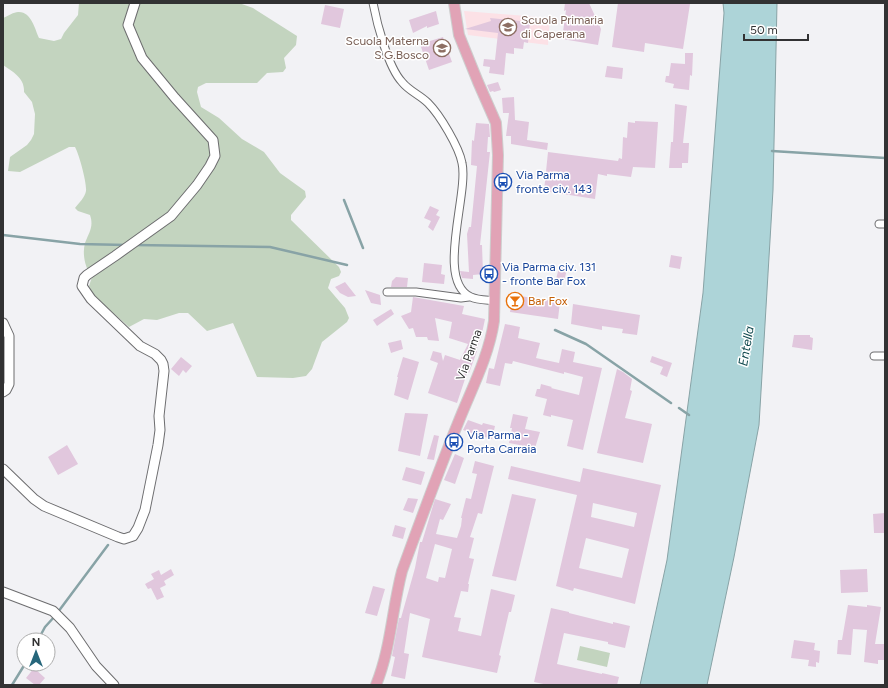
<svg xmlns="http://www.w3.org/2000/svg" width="888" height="688" font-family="Figtree,sans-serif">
	<rect width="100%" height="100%" fill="#f2f2f5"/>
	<path fill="#fce1e6" d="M464,11l86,7 -2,27 -80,-10z"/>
	<path fill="#c3d4bf" d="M79,3h160l14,5 44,28 -1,9 -12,13 2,10 -3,4 -16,1 -10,10h-51l-8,4 -1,5 4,15 18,11 23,21 22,13 16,21 25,18 1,6 -15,18v5l48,47 2,5 -2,4 -8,3 -3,9 17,20 4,10 -2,4 -25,20 -10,27 -6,7 -13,2 -36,-1 -24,-54 -26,8 -19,-18h-9l-22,7 -13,-1 -15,8 -36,-32 -4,-9 3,-9c-7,-9 -10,-23 -7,-34 4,-11 9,-16 5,-28l-12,-4 -3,-3c4,-5 10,-11 11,-17 1,-8 -7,-37 -11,-44h-6l-49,25 -12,-1 2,-14 17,-12 4,-5 3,-6 1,-20 -3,-12 -8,-10c1,-14 -11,-20 -21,-27v-47c5,-2 11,-6 15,-6 13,-1 17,17 21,26l15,3 7,-2 3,-6 14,-18z
		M580,646l30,7 -3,14 -30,-7z"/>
	<path fill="#add4d8" stroke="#88a3a6" d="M723,3h54l-4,187 -14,235 -25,132 -27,128h-67l27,-125 36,-267 21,-280z"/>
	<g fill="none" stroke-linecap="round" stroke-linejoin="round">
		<path stroke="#88a3a6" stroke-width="2.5" d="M772,151l113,7
			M344,200l19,48
			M3,235l77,9 46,1
			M135,245l135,2 77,18
			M555,330l31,14 85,59
			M679,408l10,7
			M58,612l50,-67
			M38,640l7,-13 10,-11
			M12,685l13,-21"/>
	</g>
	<path fill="#e1c7dd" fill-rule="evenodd" d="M565,3h24l12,26 -3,16 -36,-6 4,-29 -2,1z
		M618,3h62l10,1 -7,45 -38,-6 -1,9 -32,-5z
		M325,5l19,4 -4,19 -19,-4z
		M436,11l3,13 -12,4v-2l-14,7 -4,-13z
		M490,18l40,4 -2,21 -4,-1 -1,7 -9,-1v6l-8,-1 -2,22 -15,-2 1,-6 -7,-1 1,-7 11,1 3,-27 -33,-4 26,-8z
		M443,37l9,25 -23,8 -9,-26z
		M685,53h8l-1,23 -2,-1 -1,15 -16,-2 1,-4 -9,-2 1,-6h3l2,-13 14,1z
		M607,66l16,2 -1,11 -17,-2z
		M498,82l3,8 -7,2 -1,-1 -3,1 -3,-7z
		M514,97l1,23 14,2 -2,18 21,3 -1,7 -36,-6v-8h-5l3,-23h-6l-1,-15z
		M675,104l12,2 -4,37h6l-1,20h-6v5h-13l2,-26h2z
		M635,121l23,1 -3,46 -22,-1 -2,10 -24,-3v2l-9,-2 -3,25 -51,-8 4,-39 70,9 1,-3 3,1 1,-22 4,1 1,-16 7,1z
		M476,123l13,1 1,13h-2l-1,15h3l-10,93h2l1,29 -10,1v4l-11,-1 -2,-7 9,1 -2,-38 2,-7h2l6,-61 -6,-1 1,-25 2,1z
		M430,206l9,4 -3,5 4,2 -7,14 -5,-4 3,-6 -7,-3z
		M671,255l11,2 -2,12 -11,-2z
		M424,263l18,2 -1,9 4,1 -1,9 -22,-2z
		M560,264l8,2 -4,15 -8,-2z
		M396,277l12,1 -1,9h-16l1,-6z
		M345,282l11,14 -8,1 -8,-4 -5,-6z
		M365,290l15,5 1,10 -10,-2z
		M513,295l47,7 -2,17 -48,-7z
		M413,297l51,9 -2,8 23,5 -4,19 -5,13h1l-8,22h-2l-10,30 -29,-10 10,-30 -8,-3 3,-9 8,2v-1l2,9 2,-6 15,5 8,-16 -19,-6 3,-16 -17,-4 4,23 -11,-1 -1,-3h-11l-3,-9 -4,1 -8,-13 10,-4z
		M573,304l67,11 -3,20 -15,-2 1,-4 -21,-3v4l-31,-6z
		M391,309l3,5 -17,12 -4,-6z
		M505,324l15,3 -2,11 22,5 -4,15 23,5 3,-14 13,3 -2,10 29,6 -19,82 -16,-4 6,-26 -22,-5v2l-8,-2 4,-16 -12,-3 2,-7h3l1,-5 11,3 -1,1 28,7 4,-18 -19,-5v2l-51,-13 -1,3 -7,-1 -5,23 -14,-3 3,-15 5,1z
		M794,335h16v2l3,1 -1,12 -20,-3z
		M401,340l2,9 -12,4 -3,-10z
		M652,356l20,7 -5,14 -7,-3 3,-7 -13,-5z
		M181,357l11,9 -6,7 -3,-3 -4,6 -8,-7z
		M403,357l16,5 -11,38 -14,-5 4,-18h-1z
		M617,369l6,3 9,7 -2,11 2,1 -7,27 27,6 -9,39 -46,-10z
		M405,413l23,1 -8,42 -22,-5z
		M513,414l15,3 -3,12 15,3 -5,16 -26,-5 3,-15h-2z
		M468,420l14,5 1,-2 12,3 -3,13 -11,-3 1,-2 -8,-2 -1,2 -10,-4z
		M434,435l5,1 -5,24 -7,-1z
		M67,445l11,19 -20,11 -10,-18z
		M455,454l9,4 -9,26 -11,-4z
		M475,461l19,5 -12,48 -4,-1 -8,24 4,1 -5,20 5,1 -6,25h1l-1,8 -7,-1 -7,26 7,1 -3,13 23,5 10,-47 24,6 -4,17h-2l-10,43 2,1 -4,17 -75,-16 8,-38 -20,-6 -6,40 5,1 -4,25 -14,-3 4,-19 -3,-1 7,-38h2l14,-50 5,-26h2l13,-43 16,5 -8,16 -3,-1 -4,15 21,4 4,-12 1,-8h-1l5,-20 5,1 6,-25 -5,-1zM435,544l17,5 -7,29 -6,-1 -1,5 -12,-4z
		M511,466l69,16 3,-14 78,17 -26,119 -61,-16 -1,3 -17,-5 21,-91 -69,-16zM593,503l44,10 -3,14 -43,-10zM586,538l43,11 -7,29 -43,-10z
		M406,467l19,5 -4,13 -19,-5z
		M512,494l24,5 -20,82 -24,-5z
		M408,498l10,1 -5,14 -10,-3z
		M885,513v20h-11l-1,-19z
		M395,525l11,3 -3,11 -11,-3z
		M171,569l3,6 -10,6 2,4 -6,3 4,9 -7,3 -6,-12 -3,1 -3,-5 9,-5 -3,-5 8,-4 2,5z
		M867,569l1,23 -27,1 -1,-23z
		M373,586l12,3 -8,27 -12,-3z
		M848,605l19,2v-2l14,2 -6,37h10v16h-7v4l-14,-2 3,-32 -14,-1 -2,26 -14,-1 1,-14h4z
		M551,608l18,4v1l44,11v-2l17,4 -5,22 -17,-4v-2l-44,-9 -7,31 45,10v-1l17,4 -2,8h-69l-14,-3z
		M794,640l21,3 -1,7 6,1 -1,12 -3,-1v5l-8,-1 1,-6 -18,-2z
		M34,668l11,10 -6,7h-4l-9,-7z"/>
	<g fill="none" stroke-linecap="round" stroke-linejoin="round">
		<defs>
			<path id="street" d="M373,3c4,21 15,64 29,79 7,9 18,13 26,21 12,12 31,44 34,60 7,31 -27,118 9,134 6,3 16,3 24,4
				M879,224h6
				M387,292h29l45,6 8,-1
				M874,356h11"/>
			<path id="secondary" d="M3,323l6,13v48l-3,6 -3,2
				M3,469l31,30 10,7 74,31 6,2 9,-3 5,-8 7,-18 13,-65 2,-15 -1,-14 5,-45 -1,-7 -2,-4 -6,-6 -15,-8 -49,-47 -9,-13 2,-8 3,-3 28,-19 56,-40 26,-31 13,-19 5,-10 -2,-16 -38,-42 -33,-40 -14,-33 7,-22
				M3,592l50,19 17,17 26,38 18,19"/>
			<path id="primary" d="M376,685c15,-37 16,-76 26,-114 18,-49 36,-99 56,-148 13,-33 31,-67 36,-102l4,-166 -2,-32 -18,-41 -19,-47 -5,-32"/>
		</defs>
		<use href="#street" stroke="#6d6d6f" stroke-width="9"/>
		<use href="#secondary" stroke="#6d6d6f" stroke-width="11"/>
		<use href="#primary" stroke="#cecece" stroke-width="12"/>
		<use href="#street" stroke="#fff" stroke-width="7"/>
		<use href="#secondary" stroke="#fff" stroke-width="9"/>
		<use href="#primary" stroke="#e1a3b6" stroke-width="10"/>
	</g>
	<defs>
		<symbol id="school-ring" viewBox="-11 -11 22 22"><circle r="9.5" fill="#fff" stroke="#8d6e63" stroke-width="1.5"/><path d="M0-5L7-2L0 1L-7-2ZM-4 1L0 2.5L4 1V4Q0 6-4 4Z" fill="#8d6e63"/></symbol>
		<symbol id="bus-ring" viewBox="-11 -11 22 22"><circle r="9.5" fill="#fff" stroke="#1a4fb4" stroke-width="1.5"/><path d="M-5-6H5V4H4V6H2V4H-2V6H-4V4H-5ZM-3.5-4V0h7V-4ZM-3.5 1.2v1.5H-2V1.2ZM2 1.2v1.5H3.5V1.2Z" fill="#1a4fb4"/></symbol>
		<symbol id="bar-ring" viewBox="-11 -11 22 22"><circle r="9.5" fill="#fff" stroke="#e8710a" stroke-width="1.5"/><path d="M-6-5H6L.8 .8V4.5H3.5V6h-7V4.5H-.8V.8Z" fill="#e8710a"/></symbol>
	</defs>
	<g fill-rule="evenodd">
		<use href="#school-ring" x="498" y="17" width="20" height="20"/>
		<use href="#school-ring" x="432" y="38" width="20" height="20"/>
		<use href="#bus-ring" x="493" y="172" width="20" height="20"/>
		<use href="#bus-ring" x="479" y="264" width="20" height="20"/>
		<use href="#bar-ring" x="505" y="291" width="20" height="20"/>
		<use href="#bus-ring" x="444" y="432" width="20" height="20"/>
	</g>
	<g text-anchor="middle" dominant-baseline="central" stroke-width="3" stroke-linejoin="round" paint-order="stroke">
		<g font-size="12" fill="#785e54" stroke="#fff" text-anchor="start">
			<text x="521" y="20">Scuola Primaria<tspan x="521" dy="14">di Caperana</tspan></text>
			<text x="429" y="41" text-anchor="end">Scuola Materna<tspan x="429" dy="14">S.G.Bosco</tspan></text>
		</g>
		<g font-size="12" fill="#164399" stroke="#fff" text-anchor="start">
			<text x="516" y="175">Via Parma<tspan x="516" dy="14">fronte civ. 143</tspan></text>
			<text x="502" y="267">Via Parma civ. 131<tspan x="502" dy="14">- fronte Bar Fox</tspan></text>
			<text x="467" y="435">Via Parma -<tspan x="467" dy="14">Porta Carraia</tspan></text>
		</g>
		<g font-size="12" fill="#c56008" stroke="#fff" text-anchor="start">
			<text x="528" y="301">Bar Fox</text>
		</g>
		<g font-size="12" fill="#323233" stroke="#fff">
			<text transform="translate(469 355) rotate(-70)">Via Parma</text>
		</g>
		<g font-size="13" font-style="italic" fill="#114a4f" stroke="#fff">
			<text transform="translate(746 346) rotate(-80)">Entella</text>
		</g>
	</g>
	<rect width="888" height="688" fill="none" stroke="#323233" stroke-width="8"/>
	<g transform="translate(36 652)"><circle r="19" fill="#ffffff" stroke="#adadad"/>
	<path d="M0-3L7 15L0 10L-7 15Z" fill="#26667b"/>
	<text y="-6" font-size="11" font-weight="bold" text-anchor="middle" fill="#323233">N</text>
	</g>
	<path d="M744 34v6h64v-6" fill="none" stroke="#323233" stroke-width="2"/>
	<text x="750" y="34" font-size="12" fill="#323233" stroke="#ffffff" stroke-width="3" paint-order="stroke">50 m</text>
</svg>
